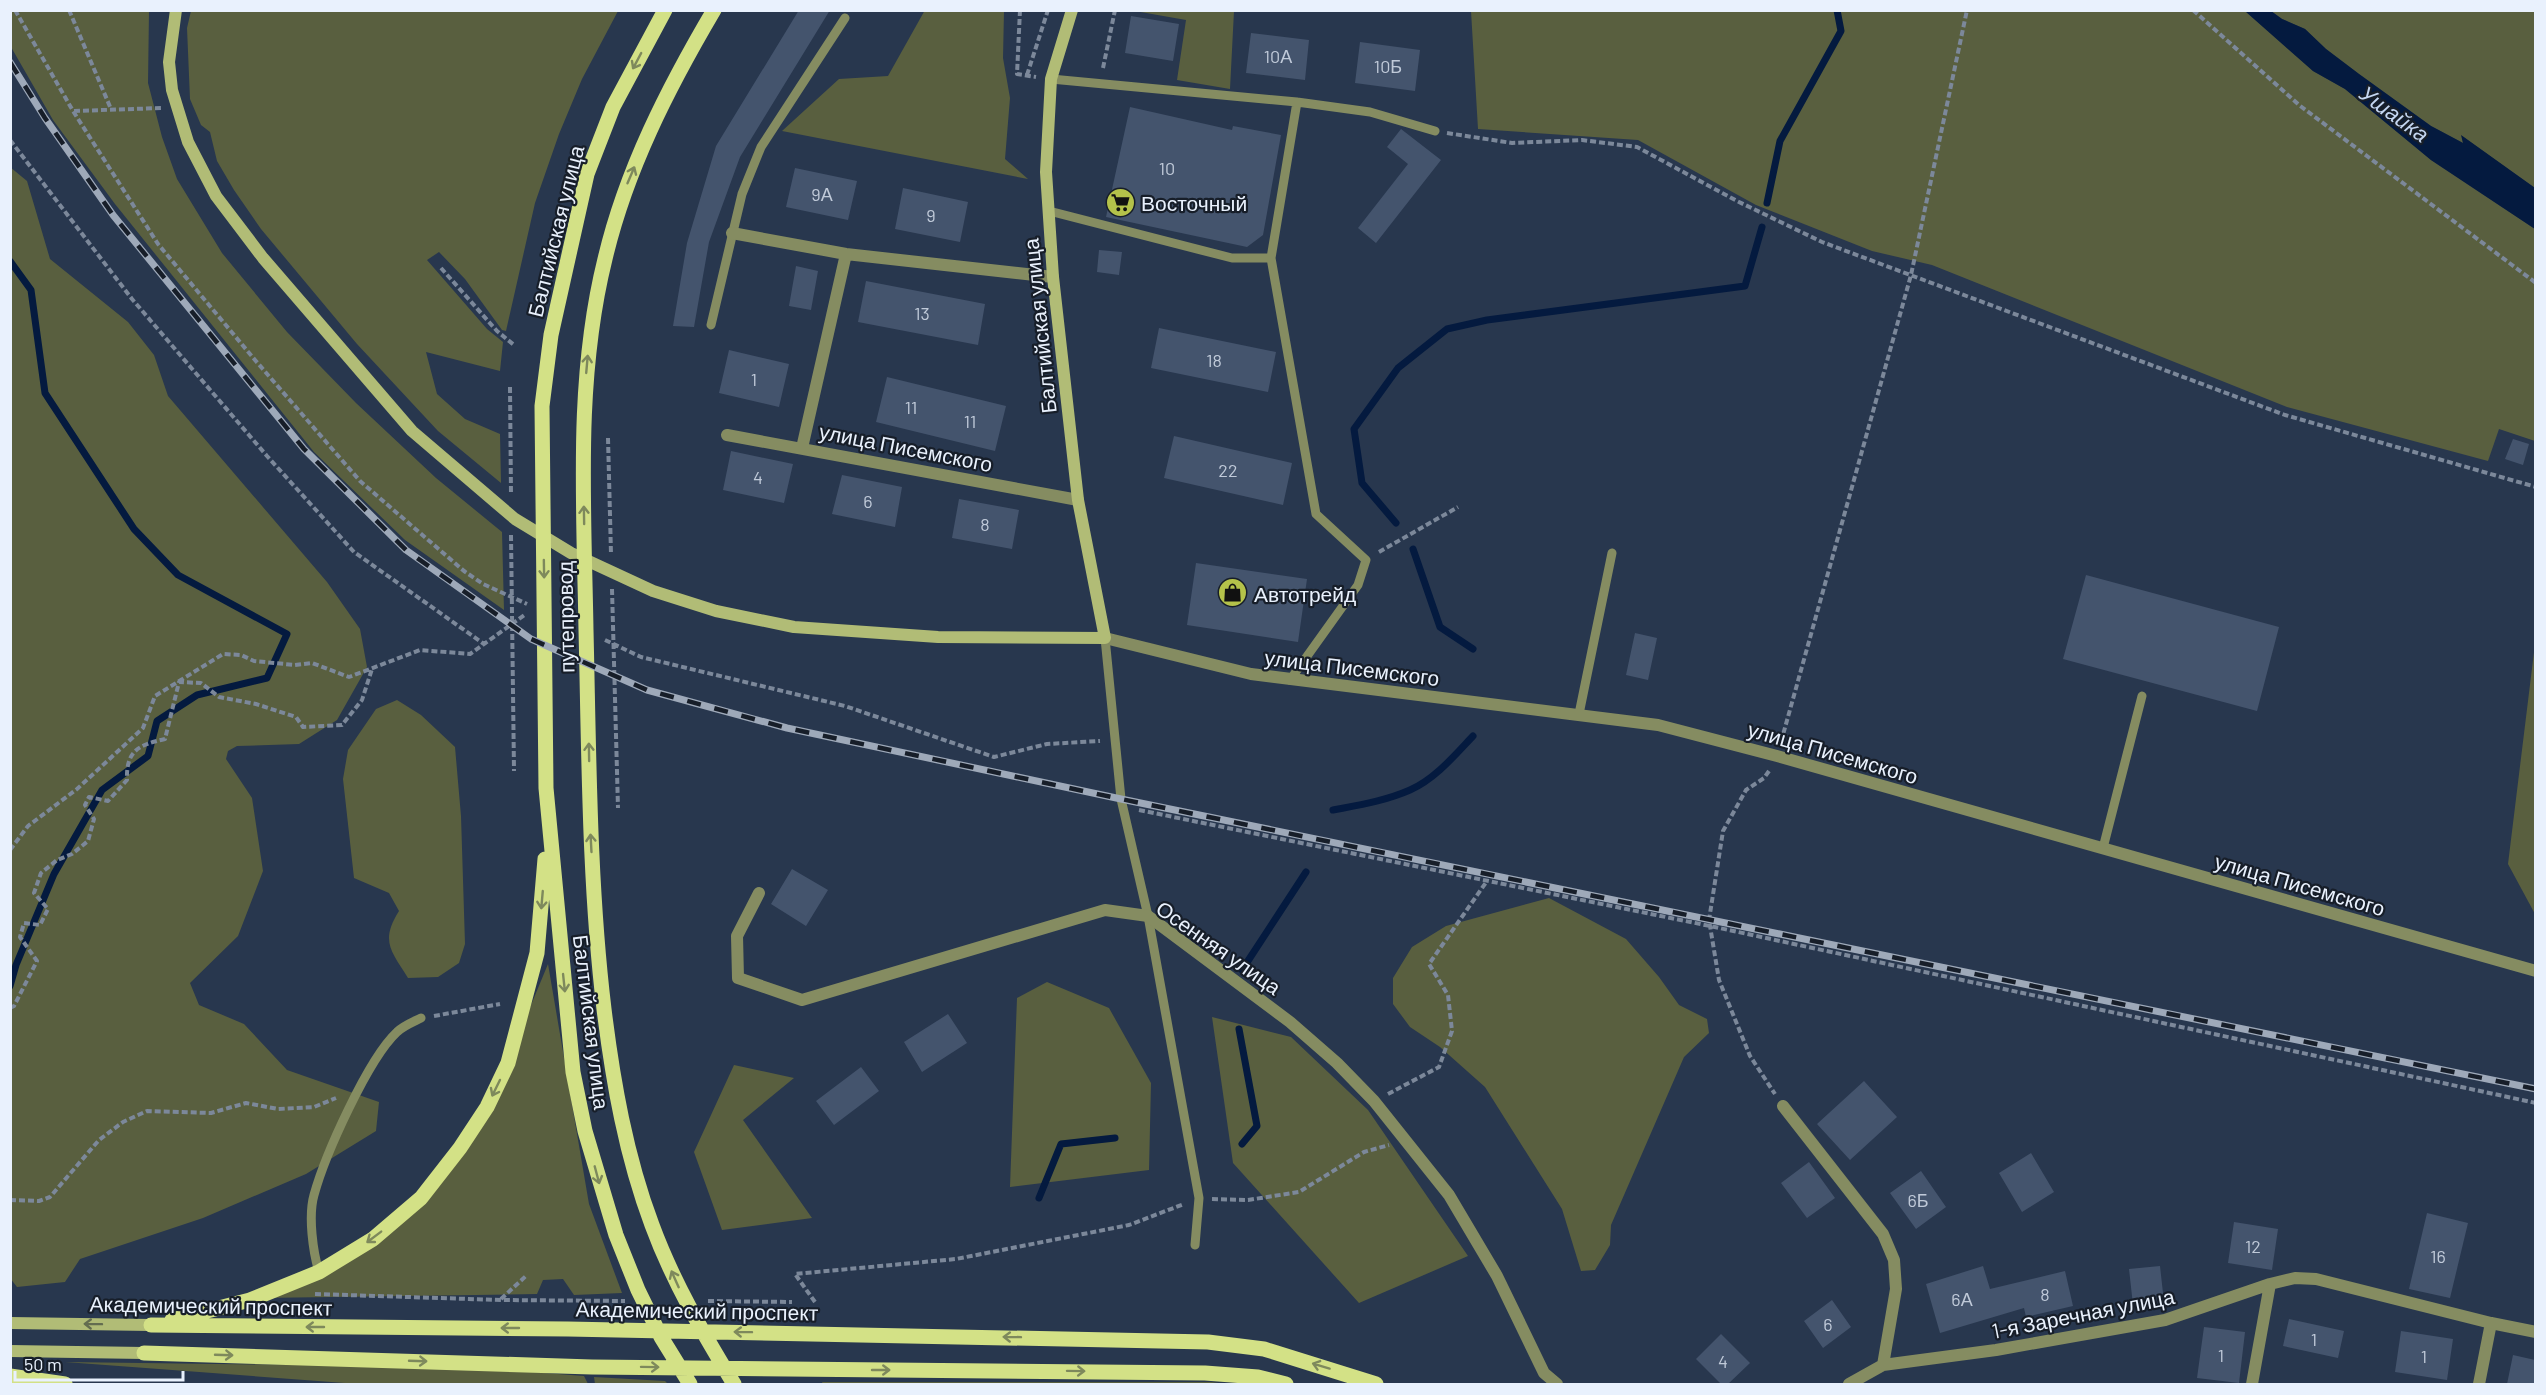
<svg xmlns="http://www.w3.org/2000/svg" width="2546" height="1395" font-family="Barlow,sans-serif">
	<rect width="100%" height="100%" fill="#28374e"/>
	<path fill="#595f3f" d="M925,10l79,1 -1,47 7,40 -5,61 23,20 -246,-48 57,-52 49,-3z
		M10,11h139l-1,72 14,54 15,42 45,74 65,79 69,71 80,75 66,54 2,78 -99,-70 -91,-88 -199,-248 -62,-84 -42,-73z
		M191,11h427l-36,68 -23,55 -24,69 -29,128 -4,-1 -37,-51 -26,-27 -12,8 60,69 16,13 -3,29 -74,-19 11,42 28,25 35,15 1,49 -63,-52 -81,-87 -96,-115 -27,-39 -17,-29 -7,-29 -9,-7 -11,-26 -3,-71z
		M1135,11h99l-4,78 -53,-9 9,-60z
		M1471,11h774l68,60 32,18 86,71 104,69v212l-36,-12 -11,32 -201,-54 -355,-142 -60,-14 -116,-46 -118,-65 -160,-11z
		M2271,11h264v177l-73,-52 1,7 -32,-17 -72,-52 -33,-25 -21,-20 -23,-10z
		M10,167l17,14 23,78 78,63 26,33 14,41 159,186 33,47 7,38 -30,53 -38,24 -62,2 -9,5 -2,8 26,39 11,73 -25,65 -48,47 9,22 45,19 43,46 92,32 -3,29 -70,43 -103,44 -123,41 -15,23 -48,5 -7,-9z
		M2535,644v270l-27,-50z
		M397,700l24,15 34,32 6,69 4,128 -6,19 -21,14 -30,1c-17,-27 -28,-37 -9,-67l-10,-18 -35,-15 -11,-99 5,-29 28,-41z
		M1549,898l77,41 33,38 20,28 28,14 2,14 -25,24 -73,168 -1,20 -15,25 -14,1 -19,-62 -77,-122 -45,-40 -30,-20 -17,-23v-26l19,-31 34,-21z
		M548,964l41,240 33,89 -48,2 -11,-16 -20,1 -6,14 -277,4 109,-58 65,-58 73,-119z
		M1047,982l62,26 42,75 -2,87 -139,17 7,-189z
		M1212,1017l79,20 77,73 100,146 -109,47 -126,-140z
		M734,1065l60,13 -51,42 69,98 -90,12 -28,-78z
		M65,1362l399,5 120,9 4,8h-230z
		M594,1377l71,4 3,3h-73z
		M822,1382h389l15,2h-403z"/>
	<path fill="#041a3f" d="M2245,11h26l11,8 23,10 21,20 33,25 72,52 32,17 -2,-8 74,53v41l-104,-69 -86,-71 -32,-18z"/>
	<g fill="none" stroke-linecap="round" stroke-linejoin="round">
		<path stroke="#041a3f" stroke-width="7" d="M1767,203l13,-62 61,-110 -4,-21
			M10,261l21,29 14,103 89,136 44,46 109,59 -20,44 -70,17 -40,26 -9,35 -46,34 -48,84 -38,91 -6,21
			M1396,523l-34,-40 -8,-54 44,-61 49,-39 40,-9 258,-34 17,-59
			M1413,549l27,78 33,22
			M1333,810c26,-5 52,-9 77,-20 25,-11 45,-35 63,-54
			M1242,970l64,-98
			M1239,1029l18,97 -15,18
			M1039,1198l22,-54 54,-6"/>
	</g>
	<path fill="#44546d" d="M799,10h31l-90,147 -31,85 -15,85 -21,-1 14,-83 29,-97z
		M1131,16l48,8 -6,37 -48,-8z
		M1251,33l58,7 -4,40 -59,-7z
		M1360,42l60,8 -5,41 -60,-8z
		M1130,107l102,23 1,-4 48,9 -18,100 -16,12 -141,-30z
		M1401,129l40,31 -65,83 -18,-15 50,-64 -21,-17z
		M795,168l62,13 -9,39 -62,-13z
		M903,188l65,14 -8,40 -65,-13z
		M1099,250l23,2 -3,23 -22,-3z
		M796,266l22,5 -7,39 -22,-4z
		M866,281l119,23 -7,41 -120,-23z
		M1159,328l117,24 -8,40 -117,-24z
		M729,350l60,14 -10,43 -60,-14z
		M887,377l119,29 -11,45 -119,-29z
		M1174,436l118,27 -9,42 -119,-27z
		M2513,439l16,5 -6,21 -18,-6z
		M731,451l62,13 -9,39 -61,-13z
		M842,475l60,12 -7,40 -63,-13z
		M959,499l60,11 -7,39 -60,-11z
		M1196,563l111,16 -9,63 -111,-17z
		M2086,575l193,52 -22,84 -194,-52z
		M1635,633l22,5 -9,42 -22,-5z
		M792,869l36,21 -22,36 -35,-22z
		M948,1014l19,29 -45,29 -18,-30z
		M861,1067l18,24 -45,34 -18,-24z
		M1864,1081l33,36 -47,43 -33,-36z
		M2031,1153l23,39 -32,20 -23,-39z
		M1809,1162l26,36 -28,20 -26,-35z
		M1921,1171l25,36 -30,22 -26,-36z
		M2427,1213l41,10 -18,75 -41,-9z
		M2234,1222l44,7 -6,41 -44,-7z
		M1983,1266l7,23 75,-18 8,35 -47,11 -2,-9 -84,25 -14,-49z
		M2160,1266l4,36 -31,3 -4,-36z
		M1832,1300l19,27 -28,21 -19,-27z
		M2289,1319l55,12 -6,27 -55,-12z
		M2204,1327l41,5 -6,51 -42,-5z
		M2401,1331l52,8 -6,41 -52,-8z
		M1721,1334l29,29 -22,21h-7l-25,-25z
		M2513,1355l22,5v24h-28z"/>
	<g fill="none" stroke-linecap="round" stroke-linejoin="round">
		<path stroke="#7c889a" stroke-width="4" stroke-dasharray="6 3" stroke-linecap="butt" d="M15,10l58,101 85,133 97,116 105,121 104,90 19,13 44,20
			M69,10l42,99
			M1020,10l-3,64 19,3
			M2193,10l106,95 237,178
			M1103,68l12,-58
			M1027,75l21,-65
			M74,111l88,-3
			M1447,133l65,10 70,-3 55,7 100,54 85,41 463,173 251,72
			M10,140l122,159 135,157 87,96 130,92
			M441,268l56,63 17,14
			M510,387l1,107
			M608,438l3,116
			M511,535l3,236
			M1379,552l79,-45
			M612,589l6,219
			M605,640l36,17 204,49 149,51 53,-13 53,-3
			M1781,742l130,-467 56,-265
			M1769,771l-5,7 -18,12 -23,41 -14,89 10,60 31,76 25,38
			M1139,810l571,116 826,177
			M10,850l18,-24 49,-37 66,-61 12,-32 68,-42 18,1 13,6 41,4 17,-2 37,14 71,-27 50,4 56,-40
			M10,1008l4,-2 23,-45 -17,-24 4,-14 16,2 8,-16 -14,-16 7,-20 16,-13 15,-6 16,-13 6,-22 -9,-14 4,-8 19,4 19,-21c-1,-29 11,-35 38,-41l14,-57 22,1 18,14 37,7 40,13 7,10 39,-2 20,-25 10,-31
			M434,1016l66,-12
			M1388,1094l51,-27 13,-36 -4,-36 -19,-31 58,-83
			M1212,1199l36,1 51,-8 65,-40 25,-7
			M10,1200l29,1 11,-4 49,-57 24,-18 24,-11 64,2 35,-10 32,6 36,-2 22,-9
			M315,1294l186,6 124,1
			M501,1299l26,-24
			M708,1301l84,1
			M815,1302l-20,-28 161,-15 173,-34 55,-21"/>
		<path stroke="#858c61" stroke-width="9" d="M1051,79l246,23 73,10 65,19
			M1049,211l183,47h39
			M711,325l31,-131 19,-47 84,-129
			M1105,638l16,161 27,117 51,282 -4,47
			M1290,680l68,-95 8,-25 -50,-46 -45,-256 26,-156
			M1579,714l33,-161
			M2103,848l39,-152
			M319,1272c-6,-20 -11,-56 -5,-77 11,-40 54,-136 83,-163 6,-6 16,-10 24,-14"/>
		<path stroke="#858c61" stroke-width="12" d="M732,233l114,21 207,23
			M727,435l351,65
			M802,448l44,-194
			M1105,638l146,36 407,51 119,31 759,215
			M759,893l-22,43 1,42 64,22 303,-90 43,6 142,106 47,41 37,38 75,94 48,81 47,97 13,11
			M1783,1106l100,128 11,26 2,29 -13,76
			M1849,1384l34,-19 113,-15 169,-30 105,-36 25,-6 21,1 175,44 45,9
			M2252,1384l18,-100
			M2479,1384l12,-61"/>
		<path stroke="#b1bc76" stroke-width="12" d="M176,10l-7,52 3,28 16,52 28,54 47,62 149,173 103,88 56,34 82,38 63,20 78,16 144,10 167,1 -27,-138 -25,-223 -7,-105 5,-93 21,-69
			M10,1323l141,2
			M10,1351l134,2"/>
		<path stroke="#d3e186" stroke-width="15" d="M665,10l-52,97 -26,67 -36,161 -9,71 4,382 27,284 12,59 31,104 22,55 23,47 29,47
			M714,10c-46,78 -88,160 -109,249 -30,121 -21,246 -19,371 3,126 3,253 18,379 9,73 22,147 48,216 21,57 51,108 82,159
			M172,1320l78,-20 69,-28 54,-33 48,-41 39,-50 27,-41 21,-44 29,-110 8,-94
			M151,1325l417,4 640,13 56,7 112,35
			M144,1353l448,14 613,6 53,4 28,7
			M10,1376l55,8"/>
		<defs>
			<path id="rail" d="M10,62l35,56 68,97 191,234 102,101 125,89 116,51 140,38 334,71 1415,290"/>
		</defs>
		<use href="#rail" stroke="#9ea9b9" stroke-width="7"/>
		<use href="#rail" stroke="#171e29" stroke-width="4.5" stroke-dasharray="14" stroke-linecap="butt"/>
	</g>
	<defs><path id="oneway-shaft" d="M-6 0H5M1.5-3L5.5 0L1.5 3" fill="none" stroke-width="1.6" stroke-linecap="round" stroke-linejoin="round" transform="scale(1.5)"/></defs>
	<g stroke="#7e895c">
		<use href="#oneway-shaft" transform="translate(637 61) rotate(118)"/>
		<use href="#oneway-shaft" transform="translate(631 175) rotate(-67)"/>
		<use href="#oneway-shaft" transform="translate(587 364) rotate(-85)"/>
		<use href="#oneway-shaft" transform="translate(584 515) rotate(-91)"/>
		<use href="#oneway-shaft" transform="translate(544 569) rotate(89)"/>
		<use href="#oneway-shaft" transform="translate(589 752) rotate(-91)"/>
		<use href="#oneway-shaft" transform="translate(591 843) rotate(-93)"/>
		<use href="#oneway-shaft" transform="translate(542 900) rotate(95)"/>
		<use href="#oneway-shaft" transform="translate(564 983) rotate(84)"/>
		<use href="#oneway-shaft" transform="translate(496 1088) rotate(116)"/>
		<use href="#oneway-shaft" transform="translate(597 1175) rotate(75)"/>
		<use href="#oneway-shaft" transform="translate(374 1237) rotate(143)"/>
		<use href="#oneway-shaft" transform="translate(675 1279) rotate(-114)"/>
		<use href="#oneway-shaft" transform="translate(315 1327) rotate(-180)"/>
		<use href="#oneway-shaft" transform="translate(510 1328) rotate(-180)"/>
		<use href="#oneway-shaft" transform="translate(743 1332) rotate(-179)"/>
		<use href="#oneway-shaft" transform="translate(1012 1337) rotate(-179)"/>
		<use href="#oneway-shaft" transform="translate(224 1355) rotate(2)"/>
		<use href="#oneway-shaft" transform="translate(418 1361) rotate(2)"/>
		<use href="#oneway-shaft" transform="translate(1321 1366) rotate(-163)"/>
		<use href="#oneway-shaft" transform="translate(650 1367) rotate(1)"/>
		<use href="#oneway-shaft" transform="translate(881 1370)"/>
		<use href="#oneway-shaft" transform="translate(1076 1371) rotate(1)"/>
	</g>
	<use stroke="#646d50" href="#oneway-shaft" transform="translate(93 1324) rotate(-179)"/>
	<defs>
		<symbol id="supermarket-disc" viewBox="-11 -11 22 22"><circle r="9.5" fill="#b4c24a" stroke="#171e29"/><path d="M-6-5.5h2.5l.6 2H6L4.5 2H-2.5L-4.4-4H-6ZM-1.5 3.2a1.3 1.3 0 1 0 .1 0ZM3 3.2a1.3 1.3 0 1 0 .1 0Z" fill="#111"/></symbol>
		<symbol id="shop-disc" viewBox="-11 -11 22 22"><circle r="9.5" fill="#b4c24a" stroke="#171e29"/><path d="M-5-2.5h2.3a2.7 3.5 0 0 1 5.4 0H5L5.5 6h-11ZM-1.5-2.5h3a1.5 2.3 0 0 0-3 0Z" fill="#111"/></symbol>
	</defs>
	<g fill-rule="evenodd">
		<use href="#supermarket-disc" x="1104" y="186" width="33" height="33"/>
		<use href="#shop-disc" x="1216" y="576" width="33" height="33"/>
	</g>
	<g text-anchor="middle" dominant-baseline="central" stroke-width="4.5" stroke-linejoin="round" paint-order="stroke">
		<g font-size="18" fill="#c0cad9">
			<text x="1278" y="56">10А</text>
			<text x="1388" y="66">10Б</text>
			<text x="1167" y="168">10</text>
			<text x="822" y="194">9А</text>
			<text x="931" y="215">9</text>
			<text x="922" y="313">13</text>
			<text x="1214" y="360">18</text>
			<text x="754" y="379">1</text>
			<text x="911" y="407">11</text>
			<text x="970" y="421">11</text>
			<text x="1228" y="470">22</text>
			<text x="758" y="477">4</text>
			<text x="868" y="501">6</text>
			<text x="985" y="524">8</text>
			<text x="1918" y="1200">6Б</text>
			<text x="2253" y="1246">12</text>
			<text x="2438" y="1256">16</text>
			<text x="2045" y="1294">8</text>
			<text x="1962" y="1299">6А</text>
			<text x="1828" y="1324">6</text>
			<text x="2314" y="1339">1</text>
			<text x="2221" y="1355">1</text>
			<text x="2424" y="1356">1</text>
			<text x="1723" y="1361">4</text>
		</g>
		<g font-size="21" fill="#e9f1fd" stroke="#171e29" text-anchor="start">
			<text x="1141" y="202">Восточный</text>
			<text x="1254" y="593">Автотрейд</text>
		</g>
		<g font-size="21" fill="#e9f1fd" stroke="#171e29">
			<text transform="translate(555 231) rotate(-76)">Балтийская улица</text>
			<text transform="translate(1039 326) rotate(-96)">Балтийская улица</text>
			<text transform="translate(906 447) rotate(11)">улица Писемского</text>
			<text transform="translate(565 617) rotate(-91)">путепровод</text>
			<text transform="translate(1352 667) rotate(7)">улица Писемского</text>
			<text transform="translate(1833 752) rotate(16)">улица Писемского</text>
			<text transform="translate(2300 884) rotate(16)">улица Писемского</text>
			<text transform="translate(1219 947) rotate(35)">Осенняя улица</text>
			<text transform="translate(592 1022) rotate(83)">Балтийская улица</text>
			<text transform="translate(211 1305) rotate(1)">Академический проспект</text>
			<text transform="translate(697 1310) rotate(1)">Академический проспект</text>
			<text transform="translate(2083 1313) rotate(-11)">1-я Заречная улица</text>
		</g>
		<g font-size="22" font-style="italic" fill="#c4d6f1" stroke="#171e29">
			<text transform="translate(2395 113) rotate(36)">Ушайка</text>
		</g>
	</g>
	<rect width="2546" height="1395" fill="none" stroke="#e9f1fd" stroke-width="24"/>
	<path d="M15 1371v9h168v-9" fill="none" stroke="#e9f1fd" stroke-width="3"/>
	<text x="24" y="1371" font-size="18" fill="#e9f1fd" stroke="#171e29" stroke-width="4.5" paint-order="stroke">50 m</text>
</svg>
